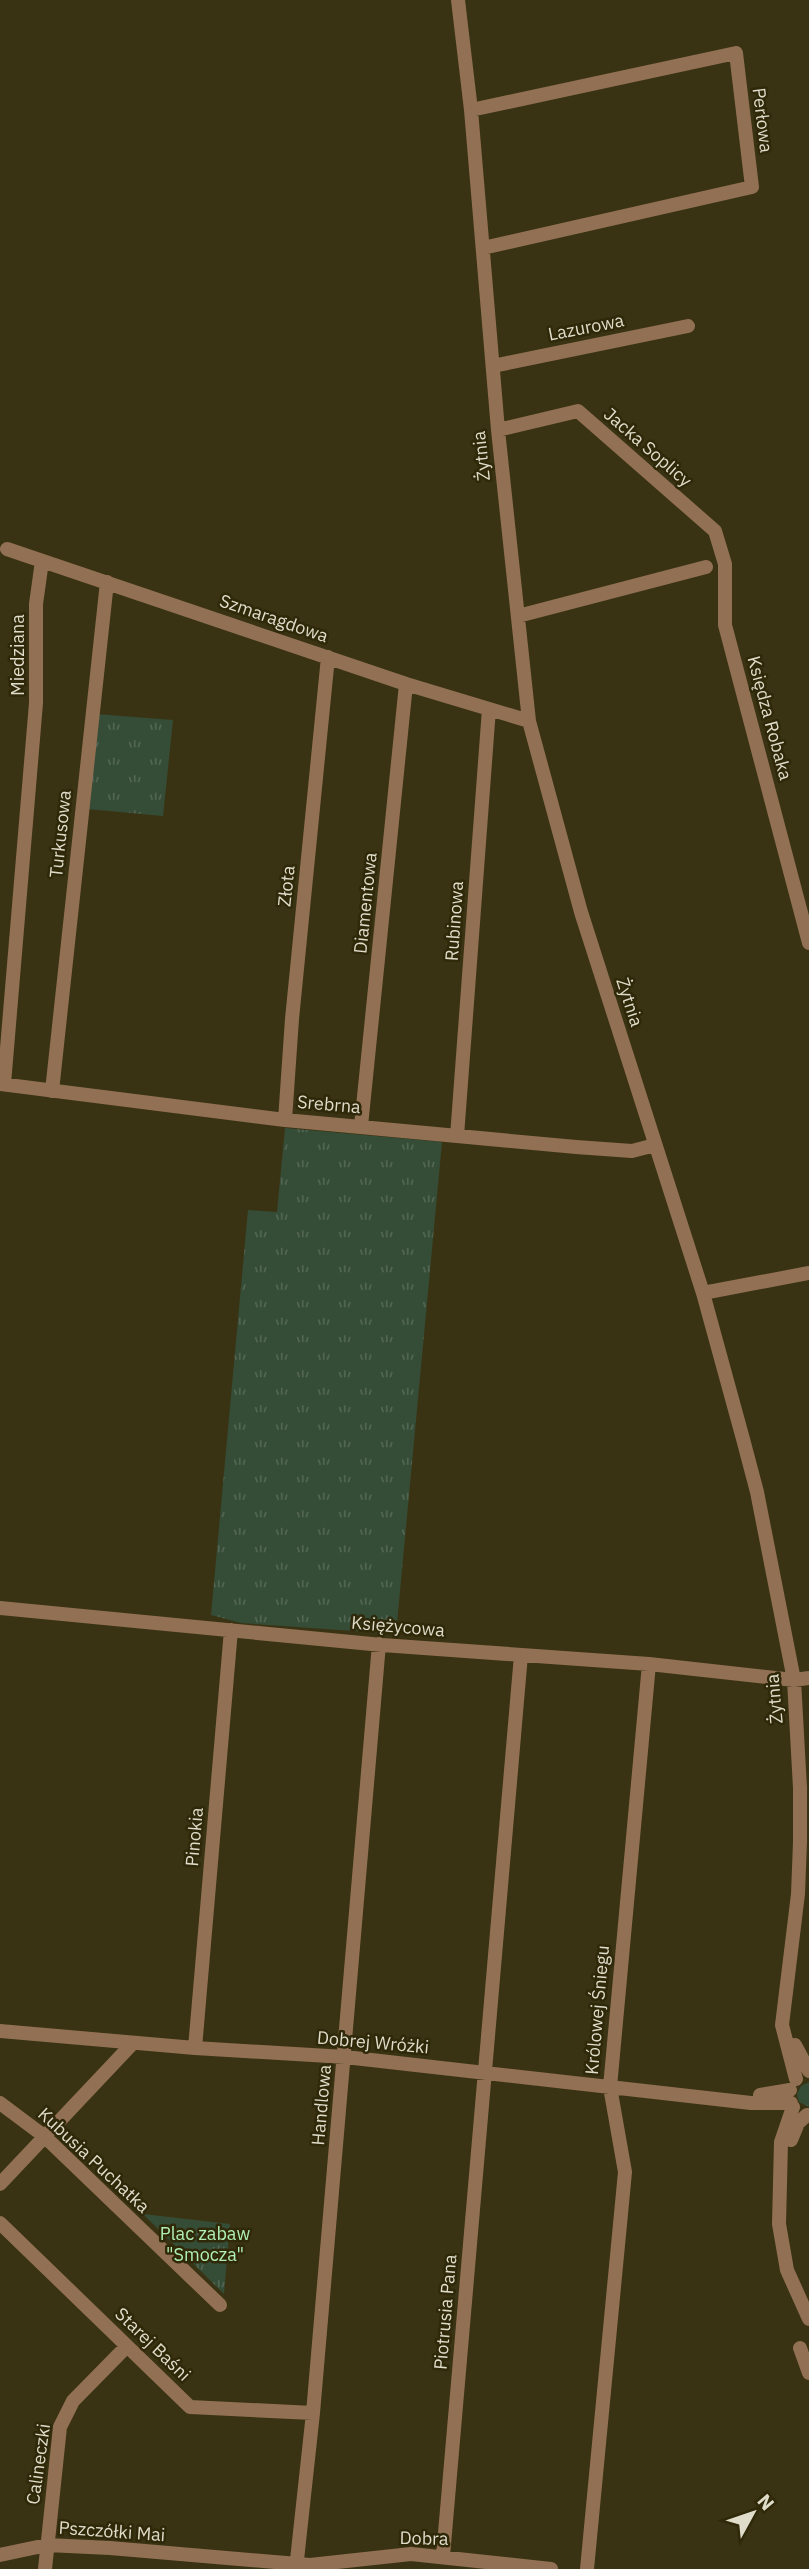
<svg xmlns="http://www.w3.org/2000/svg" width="809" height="2569" font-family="'IBM Plex Sans',sans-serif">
	<defs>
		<pattern id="grass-tufts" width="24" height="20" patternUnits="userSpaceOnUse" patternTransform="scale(1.75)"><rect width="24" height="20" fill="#354c36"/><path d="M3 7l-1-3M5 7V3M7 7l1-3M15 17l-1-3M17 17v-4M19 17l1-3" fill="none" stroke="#526552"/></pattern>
	</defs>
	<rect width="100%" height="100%" fill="#393313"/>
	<path fill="url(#grass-tufts)" d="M96,714l77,6 -10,96 -76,-7z
		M285,1128l157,14 -46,492 -155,-11 -30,-8 37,-405 29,2z
		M809,2082v25l-10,-5 -2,-8 4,-8z
		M143,2214l87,10 -6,70z"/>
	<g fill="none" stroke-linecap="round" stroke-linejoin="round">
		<path stroke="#927053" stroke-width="14" d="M458,0l13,110 27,320 31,291 52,191 122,381 40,146 14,53 37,188 6,108v54l-2,52 -16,131 14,54
			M471,110l265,-57 16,134 -269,61
			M493,366l195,-40
			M498,430l80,-19 137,120 10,33v61l84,318
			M7,549l399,135 123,37
			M518,616l188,-49
			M0,1084l285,36 291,27 56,4 23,-6
			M4,1084l32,-381v-99l6,-43
			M52,1091l55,-509
			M285,1120l7,-101 36,-362
			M361,1126l45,-442
			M457,1136l32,-427
			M703,1293l106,-20
			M0,1608l382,37 267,19 145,16 15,-2
			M0,2031l195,17 150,9 406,46h40
			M795,2045l14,26
			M195,2048l36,-418
			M760,2095l30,-5
			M0,2103l44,33 176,169
			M793,2107l-12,35 -2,82 8,46 22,49
			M791,2140l7,-17 9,-8
			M0,2184l133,-141
			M0,2223l190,184 123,6
			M800,2348l9,25
			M0,2555l47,-10 63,3 200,17 101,-11 140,15
			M443,2556l78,-901
			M45,2569l15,-142 13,-26 54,-55
			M296,2569l17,-156 66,-769
			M587,2569l38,-397 -15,-85 39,-423"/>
	</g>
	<g text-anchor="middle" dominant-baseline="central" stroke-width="5" stroke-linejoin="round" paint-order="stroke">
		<g font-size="18" fill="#dfdcca" stroke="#2f2809">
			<text transform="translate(763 120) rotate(83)">Perłowa</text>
			<text transform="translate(586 327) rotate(-11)">Lazurowa</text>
			<text transform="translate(648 447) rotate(41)">Jacka Soplicy</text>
			<text transform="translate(481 456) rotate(-96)">Żytnia</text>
			<text transform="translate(274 618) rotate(19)">Szmaragdowa</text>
			<text transform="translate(17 655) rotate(-90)">Miedziana</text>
			<text transform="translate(770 718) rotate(75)">Księdza Robaka</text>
			<text transform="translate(60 834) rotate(-84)">Turkusowa</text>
			<text transform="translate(286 886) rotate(-84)">Złota</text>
			<text transform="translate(365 903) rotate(-84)">Diamentowa</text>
			<text transform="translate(454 921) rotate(-86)">Rubinowa</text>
			<text transform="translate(630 1002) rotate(72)">Żytnia</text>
			<text transform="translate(329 1104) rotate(5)">Srebrna</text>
			<text transform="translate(398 1626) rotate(5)">Księżycowa</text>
			<text transform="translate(774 1699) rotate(-95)">Żytnia</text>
			<text transform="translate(194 1837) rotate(-85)">Pinokia</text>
			<text transform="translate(597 2010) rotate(-85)">Królowej Śniegu</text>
			<text transform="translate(373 2042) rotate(5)">Dobrej Wróżki</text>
			<text transform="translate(321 2105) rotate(-85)">Handlowa</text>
			<text transform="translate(94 2160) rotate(43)">Kubusia Puchatka</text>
			<text transform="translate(445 2312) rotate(-85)">Piotrusia Pana</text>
			<text transform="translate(153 2344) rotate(44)">Starej Baśni</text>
			<text transform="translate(38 2464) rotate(-82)">Calineczki</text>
			<text transform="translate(112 2531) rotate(4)">Pszczółki Mai</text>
			<text transform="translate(424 2538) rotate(1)">Dobra</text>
		</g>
		<g font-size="18" fill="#b0f0b4" stroke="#2f2809">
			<text x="205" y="2233">Plac zabaw<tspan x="205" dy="21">"Smocza"</tspan></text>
		</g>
	</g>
	<g transform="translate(753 2513) rotate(50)" stroke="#2f2809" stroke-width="5" paint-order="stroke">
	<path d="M0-5L12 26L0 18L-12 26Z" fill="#dfdcca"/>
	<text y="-10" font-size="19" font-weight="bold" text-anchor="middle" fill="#dfdcca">N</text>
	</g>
</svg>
